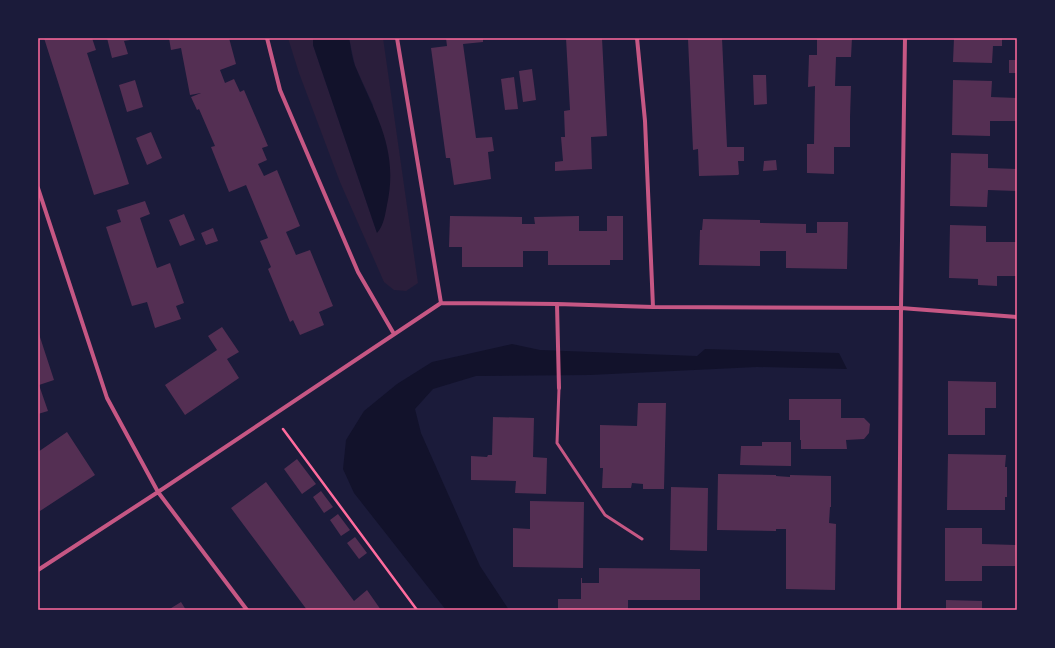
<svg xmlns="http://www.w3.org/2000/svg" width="1055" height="648" font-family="'Libre Baskerville',serif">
	<rect width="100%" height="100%" fill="#1b1b3a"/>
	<path fill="#2a1e3b" d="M288,38h25v7l64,188 -4,-128 -18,-39 -6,-28h34l35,245 -12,8 -12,-1 -10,-8 -44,-100 -41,-109z"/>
	<path fill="#12122b" d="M313,38h36c2,10 3,21 7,30 20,48 43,82 31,137 -2,10 -3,20 -10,28l-64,-188z
		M512,344l28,6 157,6 8,-7 134,4 8,16 -90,-2 -167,8 -114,1 -43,13 -18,20 6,24 59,133 29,44h-63l-92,-117 -11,-24 3,-29 18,-29 33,-27 35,-22z"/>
	<path fill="#542f53" d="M44,38h48l4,12 -9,3 42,131 -35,11z
		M107,38h22l1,2 -6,1 4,13 -16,4z
		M169,38h60l7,26 -16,6 5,13 9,-4 6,13 4,-2 24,56 -6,2 5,12 -9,4 6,12 13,-6 23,56 -14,6 10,23 14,-5 23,56 -14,6 5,13 -24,10 -7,-15 -3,2 -22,-53 3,-2 -11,-26 8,-3 -22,-53 -17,7 -18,-45 4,-1 -16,-37 -2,1 -6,-13 10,-4 -11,2 -9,-47 -10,2z
		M446,38h37v4l-20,2 13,94 16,-1 2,14 -6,1 3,27 -37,6 -4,-27h-4l-15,-110 16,-2z
		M566,38h36l5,98 -16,1 1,32 -37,2v-9l8,-1 -2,-24h4l-1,-26 6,-1z
		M722,38l5,109h17v14h-6l1,13 -1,1 -39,1 -1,-27 -5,1 -5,-111z
		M817,38h35l-1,19h-15l-1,29h16l-1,31v30h-16v27l-27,-1v-29h7l1,-58 -7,1 1,-32h8z
		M954,38h48v8h-9l-1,17 -39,-1z
		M1009,60h8v13h-8z
		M532,69l4,31 -13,2 -4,-31z
		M753,75h13l1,29 -13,1z
		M514,77l4,32 -13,1 -4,-31z
		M135,80l8,27 -16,5 -8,-27z
		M953,80l39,1 -1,16 26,1v23h-27v15l-38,-1z
		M151,132l11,26 -15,7 -11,-27z
		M951,153l37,1v14l29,1v22l-29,-1 -1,17 -37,-1z
		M776,160l1,10 -14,1 1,-10z
		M145,201l5,13 -10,4 17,50 13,-5 14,40 -8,3 5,13 -26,9 -8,-26 -15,4 -26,-79 15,-5 -4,-12z
		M184,214l11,26 -15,6 -11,-26z
		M450,216l72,1v7h13l-1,-7 45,-1v15h28v-15h16v44h-13v5h-62v-14h-25v16h-61v-20h-13z
		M703,219l57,1v3l46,1v9h11v-11h31l-1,47 -61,-1v-17h-26v15l-61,-1 1,-35h2z
		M950,225l36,1v16h31v34h-20v10l-19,-1v-6l-29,-1z
		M213,228l5,13 -12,4 -5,-12z
		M222,327l17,25 -12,7 12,19 -54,37 -20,-30 52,-35 -9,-14z
		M38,331l16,49 -15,5 9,26 -10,3z
		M948,381l48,1v26h-11v27h-37z
		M789,399h52v19h23l6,6 -1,9 -5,6 -18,1 1,9h-46v-9h-1v-20h-11z
		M638,403h28l-2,86h-21v-5l-11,-1 -1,5h-29l1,-20h-3v-43l37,1z
		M493,417l41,1 -1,39 14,1 -1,36 -31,-1 1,-12 -45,-1v-24l16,1 1,-2h4z
		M67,432l28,43 -55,36 -2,-4v-55z
		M762,442h29v24l-51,-1 1,-19h21z
		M948,454l58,1 -1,12h2v30h-2v13h-58z
		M297,459l19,25 -14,10 -18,-25z
		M718,474l58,1v1l14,1v-2l41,1v31h-1l-1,16 7,1 -1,66 -49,-1v-60h-10v2l-59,-1z
		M266,482l88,119 13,-11 14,20h-74l-76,-102z
		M671,487l37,1 -1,63 -37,-1z
		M321,491l12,16 -9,6 -11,-16z
		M530,501l54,1 -1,66 -70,-1v-39l17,1z
		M338,514l12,16 -9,6 -11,-16z
		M945,528h37v16l34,1 -1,21h-33v15h-37z
		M355,537l12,16 -8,6 -12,-16z
		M599,568l101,1v31h-72v10h-70v-11h23v-21h1v5h17z
		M946,600l36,1v9h-36z
		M181,602l5,8h-18z"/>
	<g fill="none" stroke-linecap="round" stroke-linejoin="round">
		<path stroke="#ff6b9d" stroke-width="2.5" d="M283,429l134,181"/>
		<path stroke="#c65784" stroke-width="3" d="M559,388l-2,55 48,72 37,24"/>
		<path stroke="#c65784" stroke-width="4" d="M267,38l13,52 78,182 36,62
			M397,38l44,265
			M637,38l8,83 8,186
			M38,188l69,210 51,94 89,118
			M557,304l2,84
			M38,570l120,-78 283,-189 116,1 96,3 248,1 116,9
			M899,610l2,-302 4,-270"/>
	</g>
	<rect width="1055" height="648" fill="none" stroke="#1b1b3a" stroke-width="78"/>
	<rect x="39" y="39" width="977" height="570" fill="none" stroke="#ff6b9d" stroke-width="1.5"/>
</svg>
